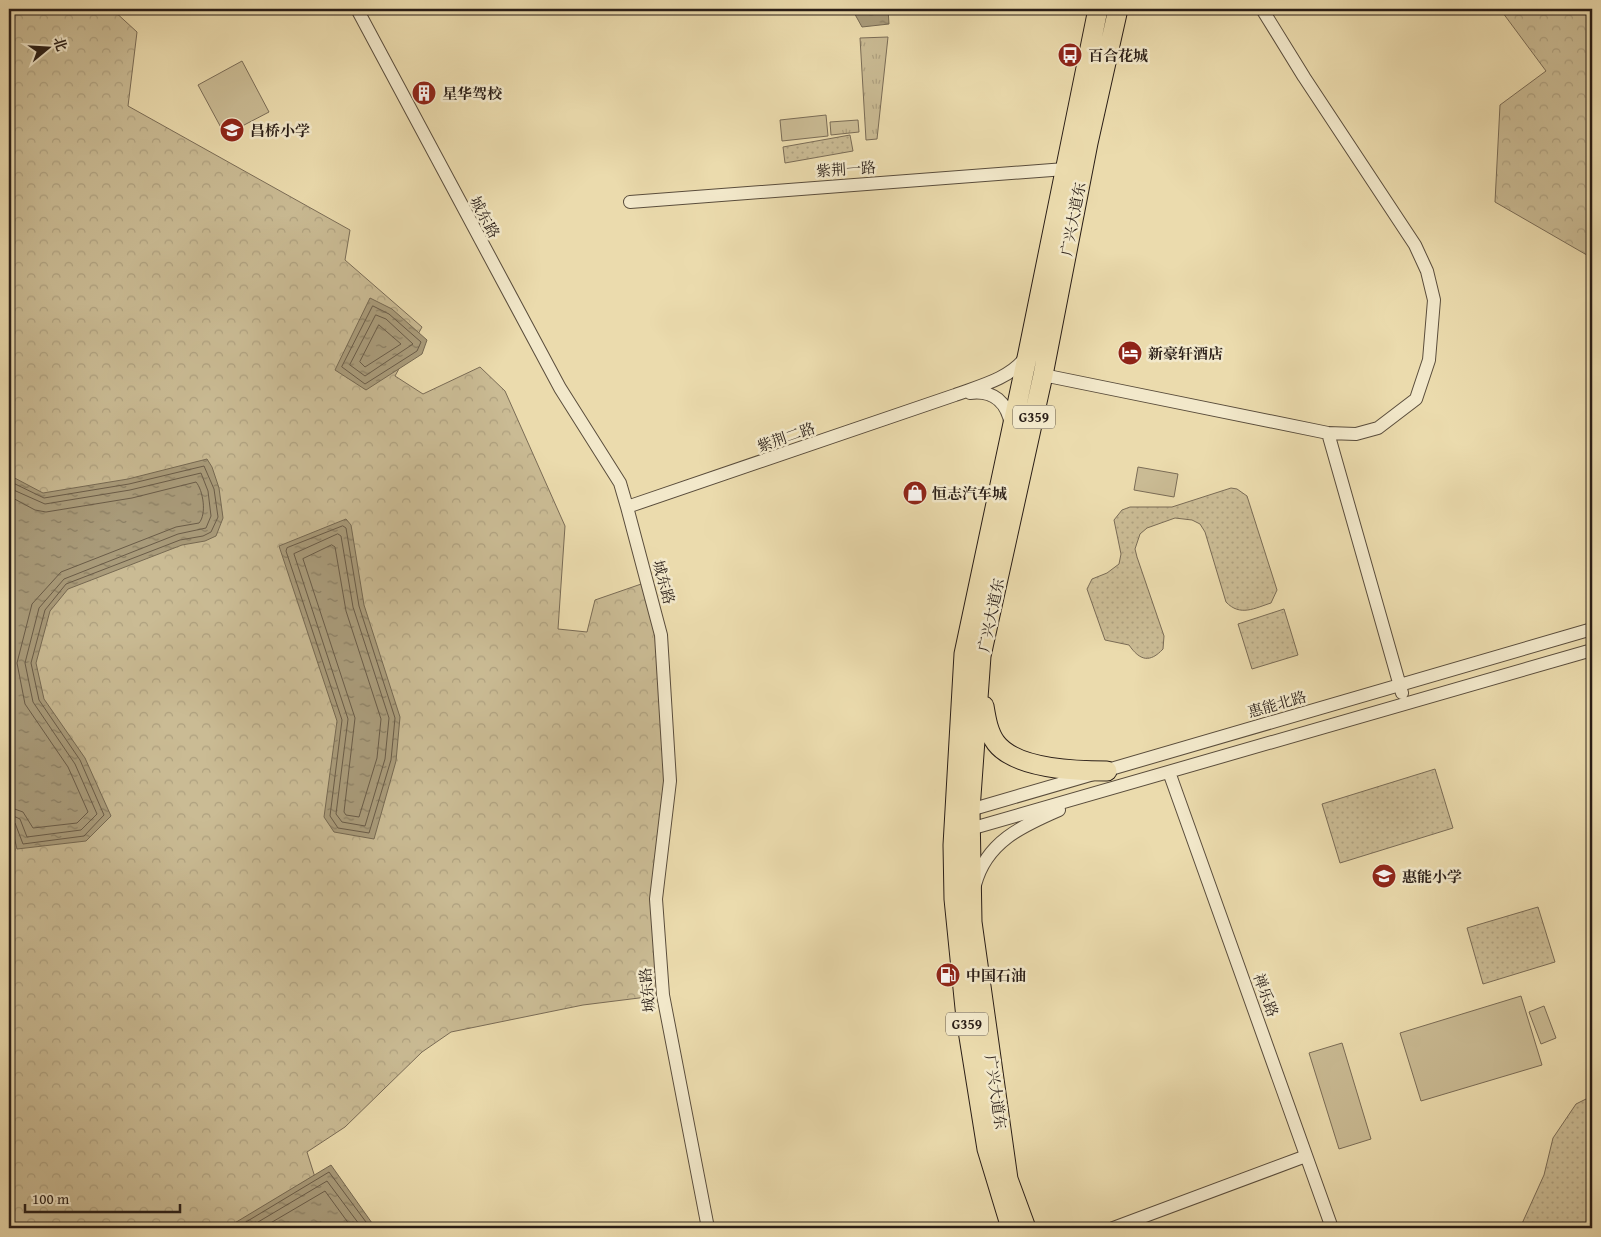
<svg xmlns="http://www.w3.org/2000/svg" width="1601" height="1237" font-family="'Gentium Book Plus','Noto Serif SC',serif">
	<defs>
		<pattern id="grass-tufts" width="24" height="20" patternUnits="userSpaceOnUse" patternTransform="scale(1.25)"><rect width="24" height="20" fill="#cabb94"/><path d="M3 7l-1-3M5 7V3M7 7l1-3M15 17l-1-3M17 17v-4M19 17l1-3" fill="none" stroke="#aea07f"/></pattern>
		<pattern id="forest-crowns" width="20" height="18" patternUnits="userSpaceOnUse" patternTransform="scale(1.25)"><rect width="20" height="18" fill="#cabb94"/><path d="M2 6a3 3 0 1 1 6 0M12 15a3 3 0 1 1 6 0" fill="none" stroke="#aea07f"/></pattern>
		<pattern id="park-dots" width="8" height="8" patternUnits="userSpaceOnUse" patternTransform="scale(1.25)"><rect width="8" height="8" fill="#cabb94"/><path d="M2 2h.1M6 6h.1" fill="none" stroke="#aea07f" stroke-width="1.8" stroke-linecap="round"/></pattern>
		<pattern id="water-ripples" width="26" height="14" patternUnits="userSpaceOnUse" patternTransform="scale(1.25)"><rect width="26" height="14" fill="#a99b7a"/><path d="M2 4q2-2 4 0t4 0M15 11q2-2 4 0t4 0" fill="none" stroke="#8a7e63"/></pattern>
	</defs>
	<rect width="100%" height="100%" fill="#ebdbad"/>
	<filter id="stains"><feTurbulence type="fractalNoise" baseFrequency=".004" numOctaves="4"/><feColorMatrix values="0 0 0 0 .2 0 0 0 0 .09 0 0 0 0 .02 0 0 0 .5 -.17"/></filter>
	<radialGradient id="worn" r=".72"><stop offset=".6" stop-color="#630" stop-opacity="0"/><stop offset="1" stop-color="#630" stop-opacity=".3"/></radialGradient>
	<path fill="url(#grass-tufts)" stroke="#7a6c56" d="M888,37l-11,102 -11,1 -6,-102z
		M858,120l1,12 -28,3 -1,-13z"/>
	<path fill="url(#forest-crowns)" stroke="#7a6c56" d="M9,9h103l25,23 -9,74 222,124 -5,30 77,67 -27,49 28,18 57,-27 25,24 60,135 -7,103 29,3 8,-32 52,-18 14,53 9,146 -14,118 7,96 -80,10 -132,27 -29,20 -77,75 -38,25 24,76h-322z
		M1500,9h92v249l-97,-56 5,-97 46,-34z"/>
	<path fill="url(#park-dots)" stroke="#7a6c56" d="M850,135l3,16 -68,12 -2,-16z
		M1231,488l6,1 10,7 30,94 -6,13c-16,5 -31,14 -45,-1l-21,-70 -5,-8 -8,-4 -17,-2 -28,10 -7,6 -5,15 2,8 27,79 -1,13c-13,14 -23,12 -34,-4l-24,-5 -18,-51 5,-10 15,-6 12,-9 2,-10 -7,-34 8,-10 8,-3h42z
		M1284,609l14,46 -46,14 -14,-45z
		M1435,769l18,59 -113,35 -18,-59z
		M1538,907l17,55 -72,22 -16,-56z
		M1592,1096v132h-72l24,-53 9,-37 23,-34z"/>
	<path fill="#cabb94" stroke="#7a6c56" d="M242,61l27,51 -44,23 -27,-50z
		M826,115l2,21 -46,5 -2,-21z
		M1138,467l40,7 -4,23 -40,-7z
		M1521,996l21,69 -121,36 -21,-68z
		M1544,1006l12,32 -15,6 -12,-32z
		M1342,1043l29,96 -32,10 -30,-96z"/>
	<path fill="url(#water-ripples)" stroke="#766952" d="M852,9h36l1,15 -27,3z
		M370,298l22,11 35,31 -5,14 -56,36 -31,-20z
		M207,459l5,8 7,21 4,30 -7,18 -11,5 -23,4 -114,44 -18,22 -14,52 8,36 41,59 26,58 -25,25 -69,8 -8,-33v-341l34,18 85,-14z
		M346,519l5,6 13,80 36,112 -4,44 -22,78 -40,-7 -10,-15 13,-96 -58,-175z
		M331,1165l41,58 -2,5h-193l56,-4z"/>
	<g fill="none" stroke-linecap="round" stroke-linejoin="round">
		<path stroke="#6a5c48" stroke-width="1" d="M373,306l16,8 32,28 -4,9 -52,33 -23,-17z
			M376,315l10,4 27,25 -48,32 -15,-11z
			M379,325l22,19 -36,23 -5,-5z
			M9,481l35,17 85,-14 75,-18 10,23 4,28 -7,15 -8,4 -23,4 -114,44 -21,26 -14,53 8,37 41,60 24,55 -20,21 -61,8 -8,-21 -6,-2
			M9,488l36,16 85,-14 71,-17 7,18 3,25 -5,12 -28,6 -114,45 -25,29 -14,55 8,39 42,62 22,50 -16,16 -54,7 -7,-18 -11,-5
			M9,496l26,14 11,2 86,-14 64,-16c7,8 11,32 3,41l-23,4 -115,45 -29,32 -15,59 8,41 43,63 20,45 -11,11 -44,5 -10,-16 -14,-5
			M343,526l3,2 13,78 36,112 -4,42 -22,73 -31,-5 -8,-12 12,-96 -56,-169 1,-3z
			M338,534l3,2 12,71 36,111 -4,41 -20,67 -23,-4 -6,-8 12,-95 -54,-165z
			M332,545l3,2 11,64 35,108 -4,39 -18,59 -13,-2 -2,-3 11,-94 -52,-159z
			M236,1228l93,-56 37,50v6
			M248,1228l79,-47 32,43 1,4
			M262,1228l63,-37 27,37"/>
		<defs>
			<path id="minor" d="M357,9l203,379 60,95 7,24 34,128 9,146 -14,118 7,96 45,233
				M630,202l435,-33
				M1043,375l285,58 28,1 22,-6 38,-29 13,-39 5,-60 -7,-29 -12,-26 -111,-168 -42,-68
				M970,393c24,-3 37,9 41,32
				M1328,433l74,260
				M627,507l328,-112c24,-9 54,-16 70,-37
				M1169,772l163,456
				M970,810l622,-181
				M970,829l622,-179
				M975,885c11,-43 47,-59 84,-75
				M1113,1228l193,-72"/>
			<path id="highway" d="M984,706c2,12 4,26 12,37 20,26 81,28 111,28
				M1011,1228l-24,-79 -21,-131 -12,-119 -1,-54 11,-191 64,-301 70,-344
				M1026,1228l-18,-49 -36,-257 -2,-112 11,-154 62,-281 45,-232 30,-134"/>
		</defs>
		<use href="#minor" stroke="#5a4d3c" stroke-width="14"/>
		<use href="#highway" stroke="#2a1e17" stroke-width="21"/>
		<use href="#minor" stroke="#f2e8ca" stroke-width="12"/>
		<use href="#highway" stroke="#ebdbad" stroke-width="19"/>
	</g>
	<defs>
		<symbol id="bus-disc" viewBox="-11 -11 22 22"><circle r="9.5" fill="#8f2418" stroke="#f2e8ca"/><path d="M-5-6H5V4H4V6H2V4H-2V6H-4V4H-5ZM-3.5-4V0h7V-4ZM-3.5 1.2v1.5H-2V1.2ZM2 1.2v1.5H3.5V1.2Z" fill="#fff"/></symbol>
		<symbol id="building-disc" viewBox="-11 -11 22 22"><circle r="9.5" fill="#8f2418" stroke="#f2e8ca"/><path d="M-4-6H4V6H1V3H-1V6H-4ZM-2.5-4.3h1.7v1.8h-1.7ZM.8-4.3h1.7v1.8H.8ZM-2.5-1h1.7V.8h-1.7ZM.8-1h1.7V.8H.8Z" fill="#fff"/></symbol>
		<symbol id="school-disc" viewBox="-11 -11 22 22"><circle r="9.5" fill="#8f2418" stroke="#f2e8ca"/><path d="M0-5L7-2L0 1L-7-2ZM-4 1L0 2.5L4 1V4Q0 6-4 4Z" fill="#fff"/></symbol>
		<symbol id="hotel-disc" viewBox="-11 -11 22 22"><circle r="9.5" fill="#8f2418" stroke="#f2e8ca"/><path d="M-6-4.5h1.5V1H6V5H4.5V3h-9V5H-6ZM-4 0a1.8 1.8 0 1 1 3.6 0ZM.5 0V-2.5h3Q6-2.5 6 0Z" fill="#fff"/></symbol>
		<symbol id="shop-disc" viewBox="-11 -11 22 22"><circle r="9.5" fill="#8f2418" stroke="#f2e8ca"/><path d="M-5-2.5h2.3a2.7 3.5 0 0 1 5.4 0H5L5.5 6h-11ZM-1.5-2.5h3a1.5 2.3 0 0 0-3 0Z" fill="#fff"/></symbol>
		<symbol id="fuel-disc" viewBox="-11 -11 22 22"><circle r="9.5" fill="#8f2418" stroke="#f2e8ca"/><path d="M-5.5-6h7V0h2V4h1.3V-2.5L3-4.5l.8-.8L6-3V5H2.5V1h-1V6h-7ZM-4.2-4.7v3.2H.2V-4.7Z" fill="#fff"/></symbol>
	</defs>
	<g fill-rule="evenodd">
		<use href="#bus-disc" x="1056" y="41" width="28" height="28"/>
		<use href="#building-disc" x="410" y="79" width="28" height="28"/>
		<use href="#school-disc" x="218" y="116" width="28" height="28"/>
		<use href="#hotel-disc" x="1116" y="339" width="28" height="28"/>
		<use href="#shop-disc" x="901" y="479" width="28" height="28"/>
		<use href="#school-disc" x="1370" y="862" width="28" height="28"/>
		<use href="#fuel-disc" x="934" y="961" width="28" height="28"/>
	</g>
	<g text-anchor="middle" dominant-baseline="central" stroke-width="5" stroke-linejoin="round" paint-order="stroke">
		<g fill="#f2e8ca" stroke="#665b4d" stroke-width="1">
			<rect x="1013" y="405.5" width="42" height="23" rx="4"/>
			<rect x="946" y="1012.5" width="42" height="23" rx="4"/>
		</g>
		<g font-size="14" font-weight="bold" fill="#2a1e17">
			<text x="1034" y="417">G359</text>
			<text x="967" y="1024">G359</text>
		</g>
		<g font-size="15" font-weight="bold" fill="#2a1e17" stroke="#f2e8ca" text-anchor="start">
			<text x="1088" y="55">百合花城</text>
			<text x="442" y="93">星华驾校</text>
			<text x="250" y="130">昌桥小学</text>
			<text x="1148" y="353">新豪轩酒店</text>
			<text x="932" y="493">恒志汽车城</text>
			<text x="1402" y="876">惠能小学</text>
			<text x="966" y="975">中国石油</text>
		</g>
		<g font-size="15" fill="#2a1e17" stroke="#f2e8ca">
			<text transform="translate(846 169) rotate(-4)">紫荆一路</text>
			<text transform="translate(485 217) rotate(62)">城东路</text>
			<text transform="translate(1073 219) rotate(-79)">广兴大道东</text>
			<text transform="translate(786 437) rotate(-19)">紫荆二路</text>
			<text transform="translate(664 582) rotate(75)">城东路</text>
			<text transform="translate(991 615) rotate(-78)">广兴大道东</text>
			<text transform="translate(1277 704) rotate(-16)">惠能北路</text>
			<text transform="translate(647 990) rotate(-96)">城东路</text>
			<text transform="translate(1266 995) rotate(70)">禅乐路</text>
			<text transform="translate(996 1092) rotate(82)">广兴大道东</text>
		</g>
	</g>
	<rect width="1601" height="1237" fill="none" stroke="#ebdbad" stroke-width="30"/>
	<rect x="10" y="10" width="1581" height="1217" fill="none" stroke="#2a1e17" stroke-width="2.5"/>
	<rect x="15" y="15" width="1571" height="1207" fill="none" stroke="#2a1e17"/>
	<g transform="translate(48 48) rotate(72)" stroke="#f2e8ca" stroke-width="4" paint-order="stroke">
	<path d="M0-4L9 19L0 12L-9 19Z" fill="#2a1e17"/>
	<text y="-8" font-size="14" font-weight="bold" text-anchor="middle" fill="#2a1e17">北</text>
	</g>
	<path d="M25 1204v8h155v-8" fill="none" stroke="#2a1e17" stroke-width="2.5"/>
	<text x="32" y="1204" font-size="15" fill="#2a1e17" stroke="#f2e8ca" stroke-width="4" paint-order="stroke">100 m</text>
	<rect width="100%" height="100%" filter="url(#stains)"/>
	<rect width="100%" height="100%" fill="url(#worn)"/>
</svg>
